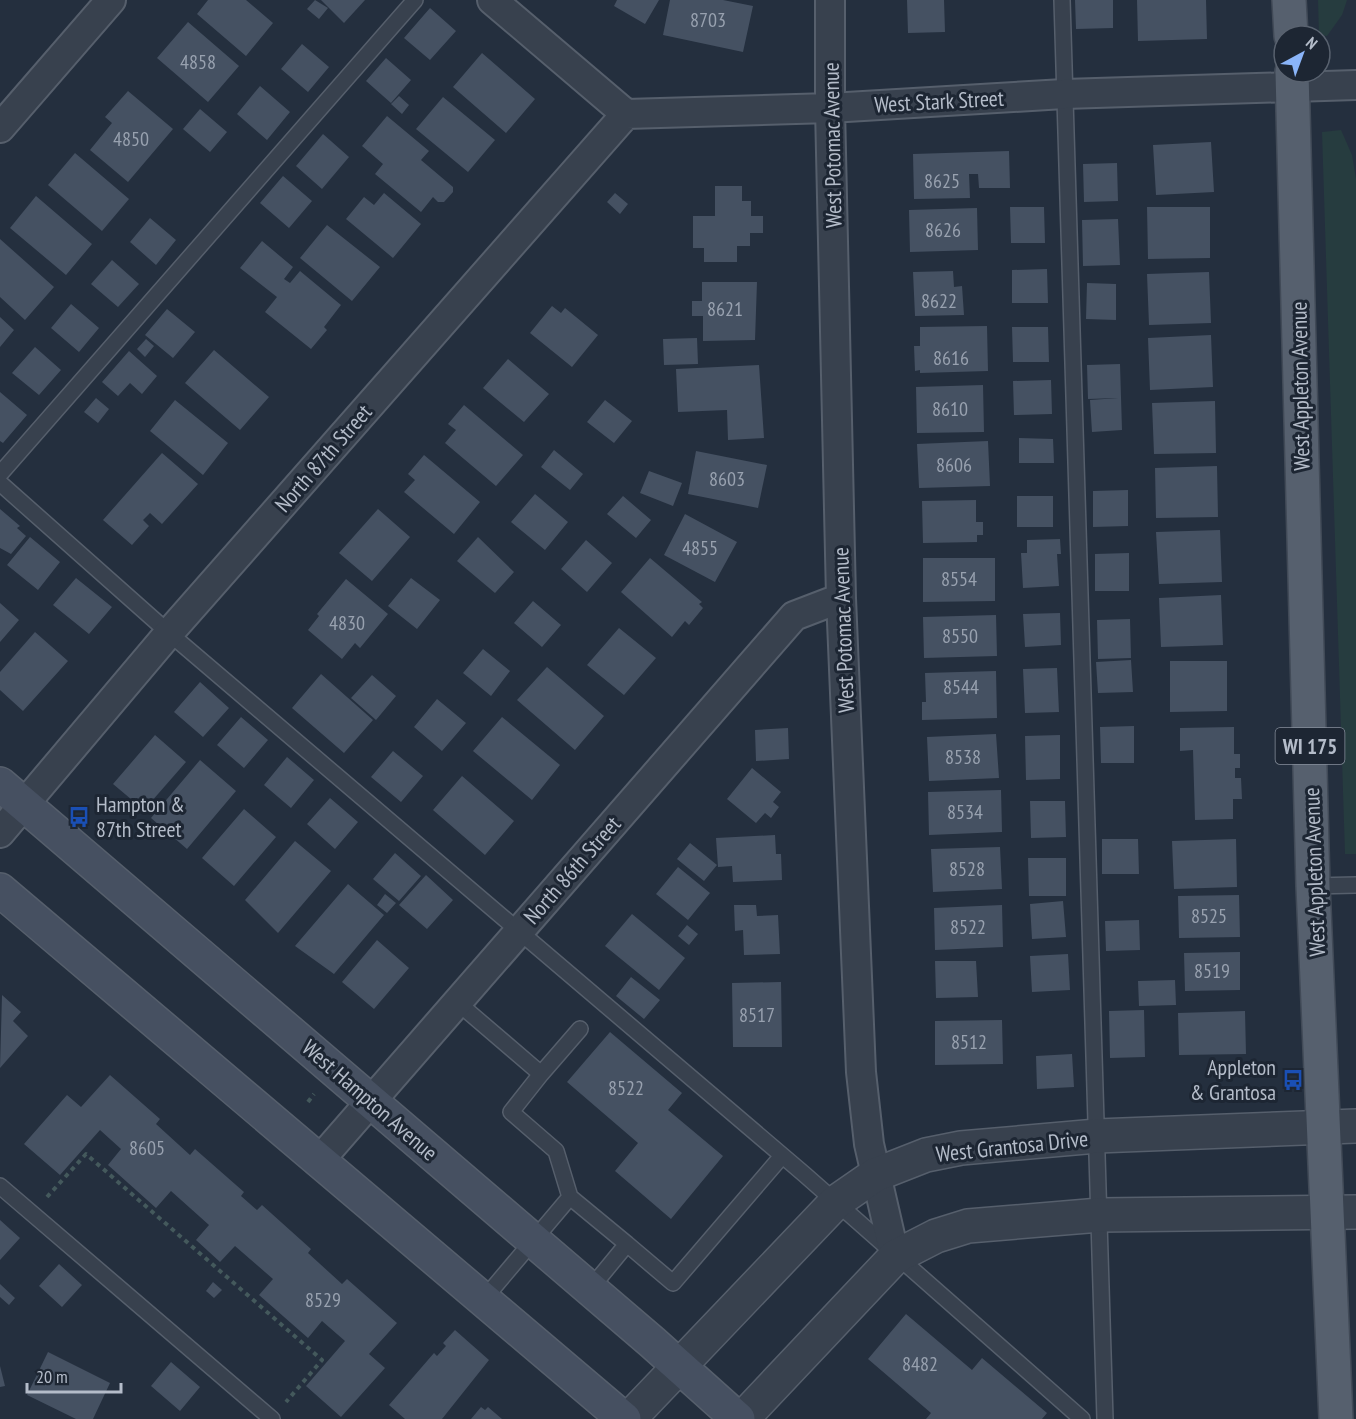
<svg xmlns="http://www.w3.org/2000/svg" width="1356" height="1419" font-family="'PT Sans Narrow',sans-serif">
	<rect width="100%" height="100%" fill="#242f3e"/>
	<path fill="#263c3f" d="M1318,0h29l-5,15 -15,21 -8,-1z
		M1341,130l11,25 4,24v675h-11l-23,-722z"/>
	<path fill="#455162" d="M208,0h38l27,23 -27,33 -49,-42z
		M315,0l13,8 -9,11 -12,-10z
		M321,0h44l-21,23z
		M617,0h42l-14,24 -31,-18z
		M670,0h53l30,6 -10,46 -80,-17z
		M907,0h37l1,32 -37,1z
		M1075,0h38v28l-37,1z
		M1137,0h69l1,39 -69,2z
		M430,8l26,23 -26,29 -26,-22z
		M188,22l51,44 -31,36 -51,-44z
		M302,44l27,23 -21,25 -27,-23z
		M482,53l53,46 -29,34 -53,-46z
		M386,58l25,22 -20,23 -25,-22z
		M260,86l30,26 -23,28 -30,-26z
		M128,91l45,38 -45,53 -38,-32 22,-27 -7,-6z
		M399,96l10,9 -7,9 -11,-10z
		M443,97l52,43 -27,32 -52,-43z
		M200,109l27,23 -17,20 -27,-23z
		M387,116l42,35 -8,9 32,27v5l-9,10h-6l-5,-5 -12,15 -46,-38 8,-10 -21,-18z
		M323,134l26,23 -27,32 -26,-23z
		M1211,142l3,50 -58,3 -3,-50z
		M1009,151l1,37h-31l-1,-14h-9l1,24 -56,1 -1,-45z
		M75,153l54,46 -27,32 -54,-46z
		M1117,163l1,38 -34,1 -1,-38z
		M283,176l29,25 -23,27 -29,-25z
		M715,186h27v15h9v15h12v17h-13v13h-13v16h-33v-14h-11v-32h22z
		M384,193l37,31 -28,34 -47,-39 18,-22 10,8z
		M615,193l13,11 -8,10 -13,-12z
		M36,196l56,48 -26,31 -56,-47z
		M1010,207h34l1,36h-34z
		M1147,207h63v51l-62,1z
		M977,208l1,42 -68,2 -1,-42z
		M150,218l26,22 -20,25 -26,-23z
		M1118,219l2,46 -37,1 -1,-46z
		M327,225l53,42 -28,34 -52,-43z
		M0,239l54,48 -29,33 -25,-23z
		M262,241l31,26 -9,12 6,4 10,-12 41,34 -17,22 3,3 -16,19 -46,-37 12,-15 -37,-29z
		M112,260l27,24 -21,23 -27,-23z
		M1047,269l1,34h-36v-33z
		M953,271l1,16 8,-1 2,29 -49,1 -2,-44z
		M1209,272l2,51 -62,2 -2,-51z
		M702,282h55l-2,58 -52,1v-25h-11v-15h10z
		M1087,283l29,1v36l-30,-1z
		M71,304l28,24 -20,24 -28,-24z
		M552,306l9,7 4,-5 33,27 -26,32 -42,-34z
		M167,309l28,23 -22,26 -28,-23z
		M0,317l14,13 -14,17z
		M987,326l1,45 -68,2v-3l-5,1 -1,-25h6v-19z
		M1012,327h36l1,35h-36z
		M1211,335l2,52 -63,3 -2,-52z
		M697,338l1,26 -34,1 -1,-26z
		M146,339l8,7 -9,11 -8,-8z
		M35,347l26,23 -22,25 -27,-22z
		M214,350l55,47 -29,33 -55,-47z
		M129,351l28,25 -15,18 -12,-11 -12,13 -16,-14z
		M508,359l41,35 -25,28 -41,-34z
		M1120,364l2,66 -30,2 -2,-32 28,-2 -30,1 -1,-34z
		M759,365l5,73 -36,2 -1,-30 -49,2 -2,-43z
		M1051,380l1,34 -38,1 -1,-34z
		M983,385l1,47 -67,1 -1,-46z
		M0,392l27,23 -24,28 -3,-2z
		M96,398l13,11 -11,14 -14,-11z
		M175,400l53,43 -25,32 -53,-44z
		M605,400l27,21 -18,22 -27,-21z
		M1215,401l1,52 -62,1 -2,-51z
		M464,405l59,50 -27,31 -51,-43 11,-13 -8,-6z
		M1019,438l34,1 1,24h-35z
		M988,441l2,45 -71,2 -2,-44z
		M554,450l29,24 -13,16 -29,-23z
		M696,451l71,14 -9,43 -70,-14z
		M162,453l36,31 -36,40 -12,-11 -7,7 6,6 -17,19 -29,-25z
		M424,455l56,47 -26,32 -50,-42 11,-12 -7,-6z
		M1217,466l1,51 -62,1 -1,-50z
		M649,471l33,12 -9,23 -33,-13z
		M1128,490v36l-35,1v-36z
		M535,494l33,28 -23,28 -34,-28z
		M623,496l28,24 -15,18 -29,-24z
		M1017,496h36v31h-36z
		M976,500v22h7v13h-6v7l-54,1 -1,-42z
		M0,509l20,17 -3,2 9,8 -15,18 -11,-6z
		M378,509l32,28 -38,44 -33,-28z
		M685,514l52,28 -22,40 -51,-27z
		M1220,530l2,52 -63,2 -3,-52z
		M30,537l30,25 -22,28 -31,-25z
		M478,537l36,35 -19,21 -38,-32z
		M1060,539l1,15h-4l2,32 -36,2 -2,-35h6v-13z
		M586,540l26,23 -25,29 -26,-23z
		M1129,553v38h-34v-37z
		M650,558l52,44 -3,2 4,4 -14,17 -4,-4 -13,16 -51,-45z
		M923,558h72v43l-72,1z
		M76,578l36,29 -23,27 -36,-29z
		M411,578l29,22 -23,29 -29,-23z
		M346,579l42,35 -28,34 -5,-5 -13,16 -34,-29 11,-14 -2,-2z
		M1221,595l2,50 -62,2 -2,-49z
		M533,601l28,24 -19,22 -28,-24z
		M0,603l19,17 -19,22z
		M1060,613l1,32 -36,2 -2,-33z
		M996,615l1,41 -73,2 -1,-41z
		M1130,619l1,39 -33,1 -1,-39z
		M619,628l37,30 -32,37 -37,-30z
		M35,632l33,29 -45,50 -23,-21v-18z
		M483,649l27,22 -19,25 -28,-23z
		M1131,660l2,32 -35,1 -2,-31z
		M1170,661h57v50l-57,1z
		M547,667l57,49 -29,34 -58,-50z
		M1057,668l2,44 -34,1 -2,-44z
		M996,671l1,47 -75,2v-18h4l-1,-29z
		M321,674l52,46 -29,33 -52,-45z
		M372,675l24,21 -20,24 -25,-22z
		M200,682l29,26 -26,29 -29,-25z
		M437,699l29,24 -24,28 -28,-24z
		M241,717l27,23 -24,28 -27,-23z
		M502,717l58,48 -28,35 -59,-49z
		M1134,726v37h-33l-1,-36z
		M1234,727v27h6v14h-5v10h6l1,21h-9v20l-38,1 -2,-70 -13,1v-23z
		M788,728l1,31 -33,2 -1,-31z
		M996,734l3,44 -70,3 -2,-44z
		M155,735l31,27 -42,48 -31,-26z
		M1060,735v44l-34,1 -1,-44z
		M393,751l30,25 -22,26 -30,-25z
		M287,757l27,23 -23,28 -27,-23z
		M200,760l36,31 -49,58 -36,-31z
		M752,768l29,24 -8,10 6,5 -8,11 -6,-5 -9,10 -29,-24z
		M462,776l52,45 -29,34 -52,-45z
		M1001,790l1,42 -73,3 -1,-43z
		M330,798l28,24 -23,27 -28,-25z
		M1030,801h35l1,36 -35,1z
		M244,809l32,28 -42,49 -32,-28z
		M775,835l1,19h5l1,26 -49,2 -1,-16 -14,1 -2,-29z
		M1102,839h36l1,35h-37z
		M1236,839l1,48 -63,2 -2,-48z
		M295,841l36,30 -53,62 -33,-33z
		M690,843l27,22 -13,16 -27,-22z
		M1000,847l2,42 -69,3 -2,-43z
		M395,853l26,23 -22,25 -26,-22z
		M1028,858h38v38h-37z
		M678,867l32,26 -22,27 -32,-26z
		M426,875l27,25 -26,29 -28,-24z
		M348,884l36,31 -50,59 -39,-28z
		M385,894l11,9 -9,10 -10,-8z
		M1239,895l1,42 -61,1 -1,-42z
		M1063,901l3,36 -34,2 -2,-35z
		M734,905h22l1,11 21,-1 2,39 -36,1 -1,-25 -8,1z
		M1002,905l1,42 -68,3 -1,-42z
		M632,914l53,44 -26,32 -54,-44z
		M1139,920l1,30 -34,1 -1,-30z
		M687,925l11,9 -9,11 -11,-9z
		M377,940l32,28 -35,41 -32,-27z
		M1240,952v38l-55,1 -1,-38z
		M1068,954l2,36 -38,2 -2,-36z
		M935,961h41l2,36 -42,1z
		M631,977l29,23 -16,19 -28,-23z
		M1175,980l1,25 -37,1 -1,-25z
		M781,982l1,65h-49l-1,-64z
		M2,995l19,17 -8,9 15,15 -28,32z
		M1144,1010l1,47 -35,1 -1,-47z
		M1245,1011l1,43 -67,1 -1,-42z
		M1002,1020l1,44 -68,1v-44z
		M610,1032l72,61 -14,17 55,46 -52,63 -56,-48 23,-28 -71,-61z
		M1072,1054l2,33 -37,2 -1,-33z
		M110,1075l50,44 -4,5 34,31 5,-6 49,43 -3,4 16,14 5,-5 49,44 -3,4 34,31 5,-5 50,44 -28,31 16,14 -44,49 -35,-31 39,-45 -23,-20 -14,17 -49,-43 14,-16 -38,-33 -15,16 -24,-22 13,-15 -38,-34 -15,17 -48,-43 13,-16 -21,-19 -40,45 -36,-31 43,-49 14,12z
		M0,1220l20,18 -20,22z
		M59,1264l23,21 -20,22 -23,-21z
		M213,1282l9,8 -8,8 -8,-7z
		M0,1284l15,14 -6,7 -9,-8z
		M906,1314l66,56 10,-12 65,55 -5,6h-116l5,-6 -63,-54z
		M455,1330l34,30 -47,59h-37l-16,-14 45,-52 3,3 9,-10 -3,-3z
		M48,1352l62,31 -17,36h-17l-49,-24z
		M171,1362l29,25 -20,24 -29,-25z
		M0,1366l5,20 -5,1z
		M481,1407l4,3 3,-3 14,12h-31z"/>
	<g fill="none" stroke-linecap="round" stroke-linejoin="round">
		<defs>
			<path id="service" d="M1062,0l43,1419
				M0,474l415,-474
				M0,483l169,150 635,541 278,245
				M1313,886l43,-1
				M457,1002l84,72 -30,38 45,39 14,46 -87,103
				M541,1074l39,-45
				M0,1186l272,233
				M570,1197l57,47
				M590,1289l37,-45 46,39 109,-127"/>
			<path id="minor" d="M492,0l134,114 204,-6 234,-14 292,-9
				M830,0v108l11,490 20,474 8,72 26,113
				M0,128l111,-128
				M0,833l169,-200 457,-519
				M318,1162l476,-546 47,-18"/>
			<path id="tertiary" d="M629,1419l207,-217 39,-27 51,-20 35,-7 136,-12 259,-10
				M742,1419l153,-162 41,-21 32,-10 132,-11 256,-3"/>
			<path id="secondary" d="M0,784l652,558 86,77
				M0,890l624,529"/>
			<path id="primary" d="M1289,0l2,36
				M1292,72l21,814 23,533"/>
		</defs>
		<use href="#service" stroke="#565f6c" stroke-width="18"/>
		<use href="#minor" stroke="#565f6c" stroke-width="32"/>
		<use href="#tertiary" stroke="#565f6c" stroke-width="36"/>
		<use href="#secondary" stroke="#565f6c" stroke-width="36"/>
		<use href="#primary" stroke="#414a57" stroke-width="36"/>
		<path stroke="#44595c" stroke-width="4" stroke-dasharray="4.5 4.5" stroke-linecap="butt" d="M308,1102l6,-8
			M47,1197l39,-43 236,206 -36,42"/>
		<use href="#service" stroke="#38414e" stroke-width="15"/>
		<use href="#minor" stroke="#38414e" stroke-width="28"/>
		<use href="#tertiary" stroke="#38414e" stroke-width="33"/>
		<use href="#secondary" stroke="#465061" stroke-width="33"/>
		<use href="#primary" stroke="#56606e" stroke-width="33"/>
	</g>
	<defs>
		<symbol id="bus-bare" viewBox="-9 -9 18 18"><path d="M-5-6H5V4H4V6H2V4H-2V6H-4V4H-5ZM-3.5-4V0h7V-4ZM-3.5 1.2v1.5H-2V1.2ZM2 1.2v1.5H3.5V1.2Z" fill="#1a4fb4" stroke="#1d2633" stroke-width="2.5" paint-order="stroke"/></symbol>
	</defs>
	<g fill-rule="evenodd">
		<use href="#bus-bare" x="64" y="802" width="30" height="30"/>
		<use href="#bus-bare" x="1278" y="1065" width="30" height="30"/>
	</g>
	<g text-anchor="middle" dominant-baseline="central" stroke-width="6" stroke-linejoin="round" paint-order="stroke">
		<g font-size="20" fill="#98a1af">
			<text x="708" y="20">8703</text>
			<text x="198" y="62">4858</text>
			<text x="131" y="139">4850</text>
			<text x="942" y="181">8625</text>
			<text x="943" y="230">8626</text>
			<text x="939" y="301">8622</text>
			<text x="725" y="309">8621</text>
			<text x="951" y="358">8616</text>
			<text x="950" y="409">8610</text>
			<text x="954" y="465">8606</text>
			<text x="727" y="479">8603</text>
			<text x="700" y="548">4855</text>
			<text x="959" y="579">8554</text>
			<text x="347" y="623">4830</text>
			<text x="960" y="636">8550</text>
			<text x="961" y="687">8544</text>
			<text x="963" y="757">8538</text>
			<text x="965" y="812">8534</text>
			<text x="967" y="869">8528</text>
			<text x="1209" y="916">8525</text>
			<text x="968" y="927">8522</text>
			<text x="1212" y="971">8519</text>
			<text x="757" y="1015">8517</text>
			<text x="969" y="1042">8512</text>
			<text x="626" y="1088">8522</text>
			<text x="147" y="1148">8605</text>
			<text x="323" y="1300">8529</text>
			<text x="920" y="1364">8482</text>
		</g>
		<rect fill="#1d2633" stroke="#878f9c" stroke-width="1.5" x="1275.5" y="728" width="69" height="36" rx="4.5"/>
		<g font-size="21" font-weight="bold" fill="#b4bcc9">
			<text x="1310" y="746">WI 175</text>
		</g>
		<g font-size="22" fill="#b4bcc9" stroke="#1d2633">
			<text transform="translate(939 101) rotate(-3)">West Stark Street</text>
			<text transform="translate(832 145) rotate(-91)">West Potomac Avenue</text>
			<text transform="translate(1300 386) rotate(-91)">West Appleton Avenue</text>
			<text transform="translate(323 458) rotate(-49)">North 87th Street</text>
			<text transform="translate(843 630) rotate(-92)">West Potomac Avenue</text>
			<text transform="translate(572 870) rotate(-49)">North 86th Street</text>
			<text transform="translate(1314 872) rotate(-92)">West Appleton Avenue</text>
			<text transform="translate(370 1100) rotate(41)">West Hampton Avenue</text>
			<text transform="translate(1012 1146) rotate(-6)">West Grantosa Drive</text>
		</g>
		<g font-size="22" fill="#b4bcc9" stroke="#1d2633" text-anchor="start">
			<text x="96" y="804">Hampton &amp;<tspan x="96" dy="25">87th Street</tspan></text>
			<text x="1276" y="1067" text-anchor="end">Appleton<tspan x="1276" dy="25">&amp; Grantosa</tspan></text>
		</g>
	</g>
	<g transform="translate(1302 54) rotate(41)"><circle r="28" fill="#1d2633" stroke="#59626f" stroke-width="1.5"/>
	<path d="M0-4.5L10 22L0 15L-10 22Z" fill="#8ab4f8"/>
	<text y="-9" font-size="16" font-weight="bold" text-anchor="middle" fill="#b4bcc9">N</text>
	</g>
	<path d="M27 1383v9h94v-9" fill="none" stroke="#b4bcc9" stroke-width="3"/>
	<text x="36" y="1383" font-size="18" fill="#b4bcc9" stroke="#1d2633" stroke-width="4.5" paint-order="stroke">20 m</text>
</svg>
